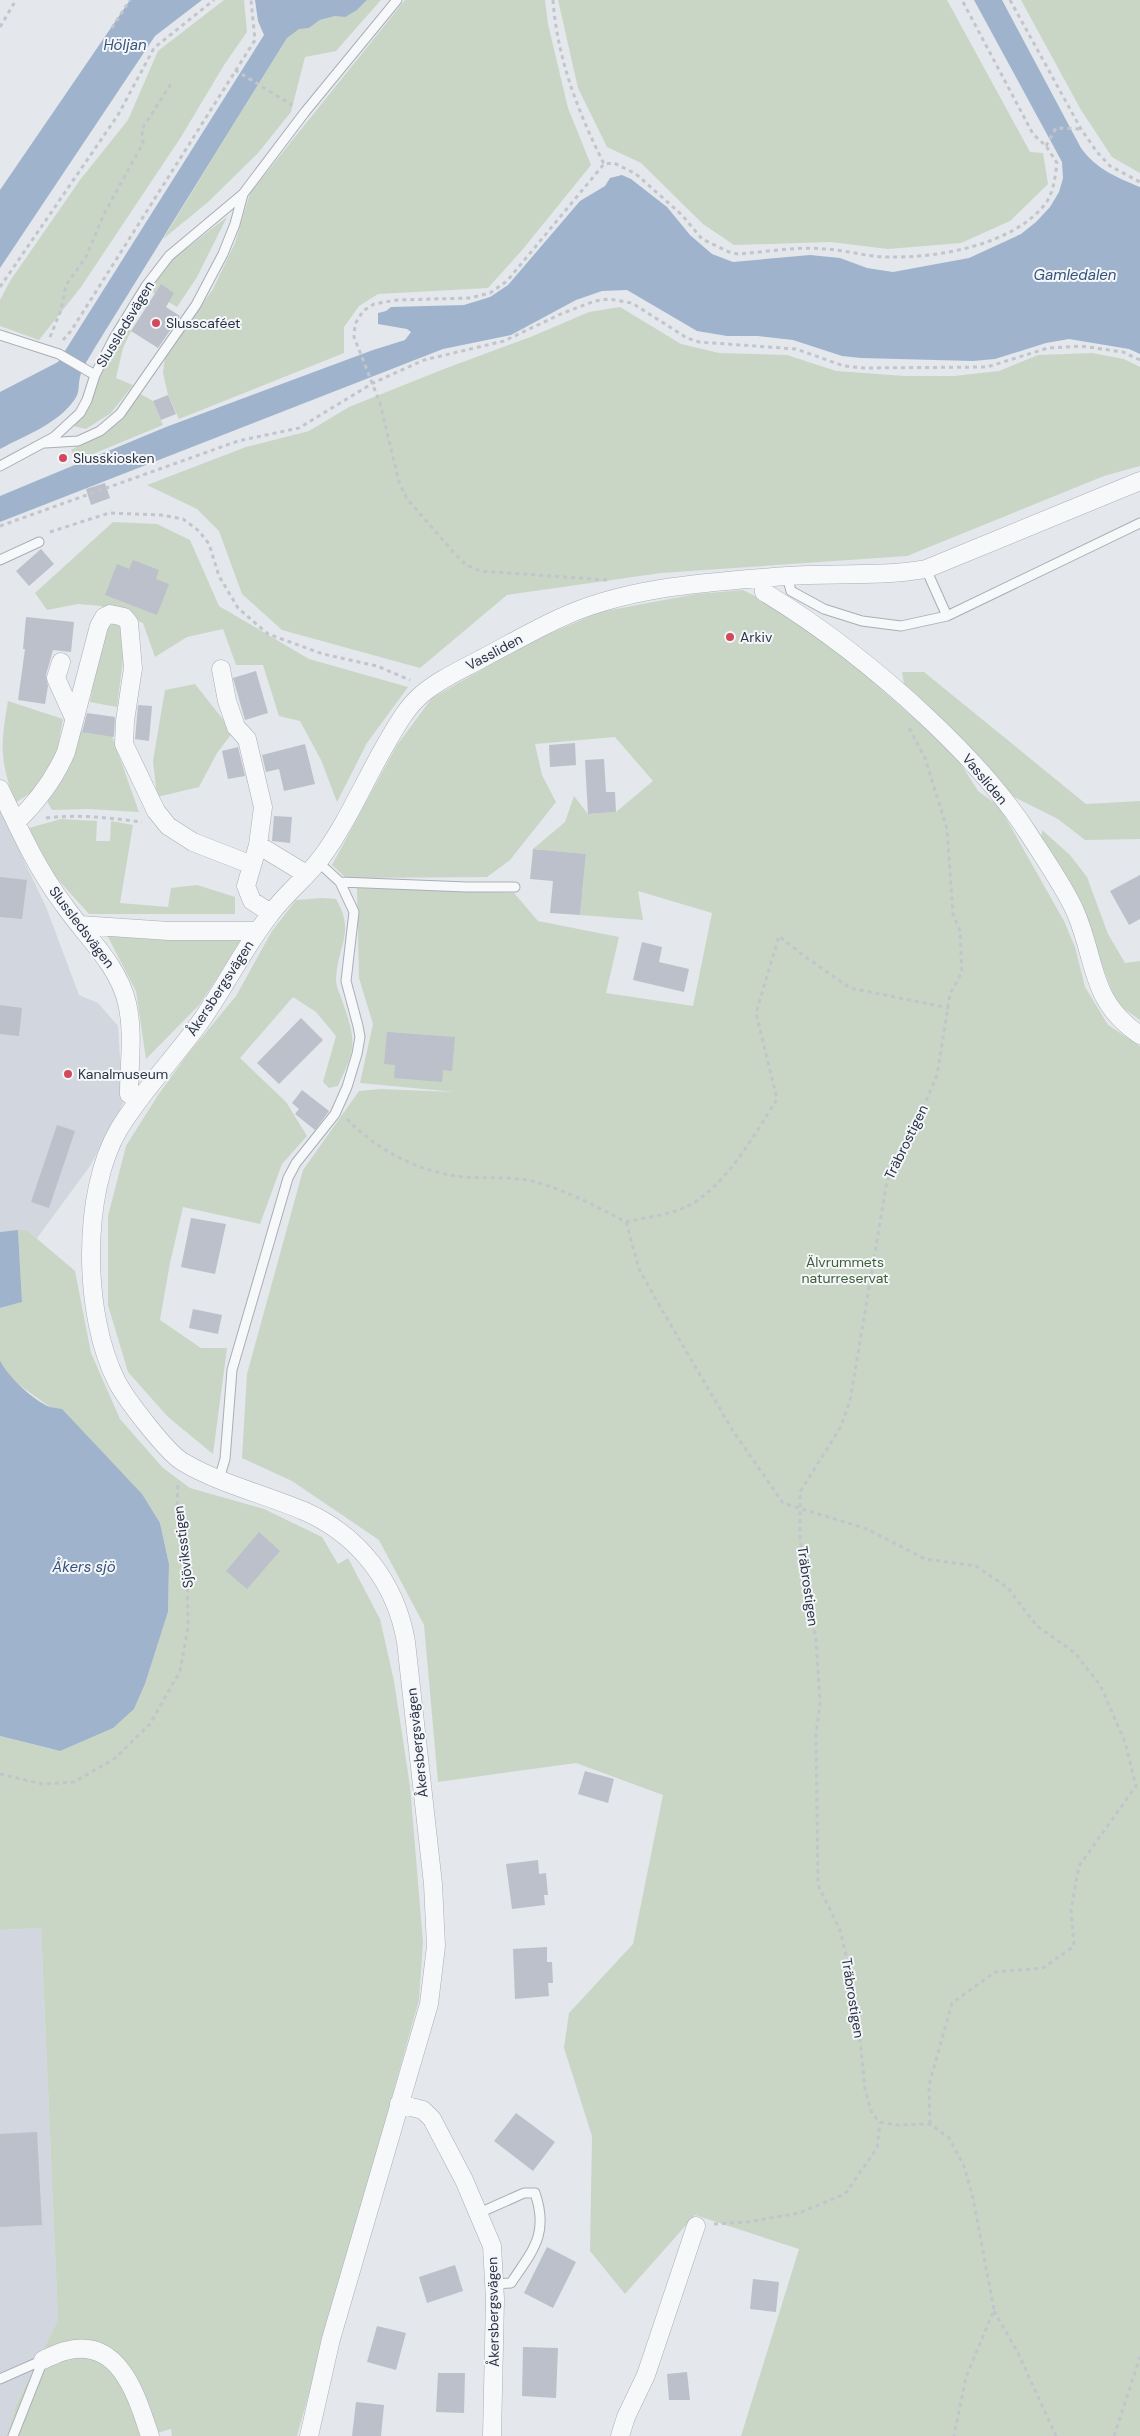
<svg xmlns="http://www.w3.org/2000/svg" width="1140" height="2436" font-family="'DM Sans',sans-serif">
	<rect width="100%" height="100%" fill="#e4e7ec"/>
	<path fill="#d2d6de" d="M0,810l46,97 33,88 19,8 20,23 5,78 -33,62 -53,72 -9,-7 -28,1z
		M41,1928l17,392 -42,85 -9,31h-7v-506z"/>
	<path fill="#c9d6c5" d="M224,0h20l3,32 -23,33 -43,72 -100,150 -42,53 -39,-14v-26l10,-19 70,-101 48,-60 30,-69z
		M367,0h14l-45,51 -31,6 -14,55 -33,41 -51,50 -44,36 124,-201 12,-10h10l11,-8 37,-10z
		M405,0h140l3,24 20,84 23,57 -68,84 -35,39 -110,6 -19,12 -15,21v26l-165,66 -11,-24 -5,-22 2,-17 48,-67 22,-46 15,-50z
		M558,0h389l83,152 13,1 5,31 -38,37 -49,22 -73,6 -58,-7 -96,3 -31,-21 -62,-61 -34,-16 -29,-59z
		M1021,0h119v173l-28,-16 -31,-47z
		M227,217l-30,60 -20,30 -30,-18 22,-27z
		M620,307l61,37 38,9 68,2 49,16 69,5h49l45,-5 39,-16 54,-2 32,6 16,8v99l-36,10 -197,80 -246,17 -154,22 -87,73 -138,-38 -40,-36 -23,-63 -22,-22 -50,-24 99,-38 63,-16 40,-24 95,-38 89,-33 56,-24z
		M125,326l6,5 -8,17 -7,30 17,7 -22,28 -25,16 -13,-3 11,-11 15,-40z
		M137,392l16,9 10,24 -87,36 -5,-11 17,-10z
		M113,522l44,2 33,16 29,66 90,53 99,28 -41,56 -30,59 -16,-42 -21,-39 -21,-5 -16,-51h-27l-13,-36 -36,8 -32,20 -12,-34 -42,-17 -23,-2 -31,6 -12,-17z
		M743,590l16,8 66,45 35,28 94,82 24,38 21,15 65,115 11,26 10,40 23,38 32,21v1390h-399l58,-187 -104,-34 -70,79 -35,-43 2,-115 -28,-88 5,-35 64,-69 30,-149 -87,-32 -138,19 -14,-157 -45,-85 -87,-59 -50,-23 5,-84 56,-204 56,-79 22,-2 74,3 -95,-9 13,-59 -14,-46 -2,-90 157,5 24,28 81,16 -13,56 87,13 19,-93 -74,-22 5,29 -63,-5 6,-61 -53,-5 32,-27 9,-26 14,18 28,-2 37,-31 -38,-44 -80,7 7,31 14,27 -46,58 -23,17 -141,1 -14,-13 65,-120 35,-47 98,-56 70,-30 96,-18z
		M109,621l14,7 2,15 -8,64 -27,-5 13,-74z
		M902,672h22l162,132 54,-3v38l-55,1 -27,-21 -48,-24 -105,-105z
		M195,684l38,48 -16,21 -18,34 -42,10 -4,-36 12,-71z
		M8,701l55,18 -9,48 -19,23 -20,13c-15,-44 -15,-56 -7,-102z
		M79,731l33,5 27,76 -51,-3 -36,1 -6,-11z
		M61,819l36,2 -1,20h14l1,-20 22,4 -13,78 48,4 3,-19 26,-3 38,12v17h-146l-36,-40 -24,-46z
		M1042,830l28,25 17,22 21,57 17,29 15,-2v59l-23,-16 -44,-116 -24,-30 -8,-17z
		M322,898l14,1c20,34 1,47 0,81 0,8 6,18 8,26 13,38 11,43 -6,80l-9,2 -6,-6 13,-46 -20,-24 -23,-15 -53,61 46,44 21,34 -25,28 -22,60 -77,-17 -13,56 -10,57 41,28h26l-14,106 -45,-37 -40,-45 -20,-67v-89l18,-70 32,-51 30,-41 48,-58 36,-65 24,-31z
		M107,935l136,3 -43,66 -54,55 -10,-68z
		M18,1230l10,1 47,40 16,82 29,66 43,49 27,20 74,21 58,28 16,27 10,-6 32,61 14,62 16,105 13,156 -4,58 -122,436h-125l-1,-7 -24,7h-140l9,-31 42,-85 -17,-392 -41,2v-194l55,14 79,-41 11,-25 23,-72 1,-48 -9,-41 -110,-116 -35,-25 -12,-13 -3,-9v-52l22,-6z"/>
	<path fill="#9fb4cc" d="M130,0h72l-47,36 -155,232v-78z
		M255,0h112l-10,10 -12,7 -10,-1 -15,4 -11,8 -10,1 -12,9 -193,311c-4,8 -12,18 -14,28 -2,8 0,15 -5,22 -17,25 -49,36 -75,50v-57l58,-30 206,-327 -6,-14z
		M974,0h28l79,148c15,21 35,29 59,39v167l-11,-5 -60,-10 -23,4 -51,16 -22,2 -112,-3 -19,-2 -49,-16 -35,-4h-31l-30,-5 -70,-41 -25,1 -26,9 -65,35 -68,14 -443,173v-26l166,-69 207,-77 32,-10 6,-8 -4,-3 -29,-5v-11l8,-2 5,-4 73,-2 26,-8 18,-12 72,-84 25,-15 5,-8 12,-3 9,4 36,28 23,28 22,19 21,8 77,-7 30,3 27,10 26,4 76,-14 52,-24 15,-12 14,-15 9,-15 4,-14 -1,-16z
		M18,1230l4,72 -22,6v-76z
		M0,1360c6,15 34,41 50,47 3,1 8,1 12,2l80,85 18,29 9,41 -1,48 -23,72 -11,25 -21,19 -53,23 -60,-15z"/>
	<path fill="#bbc0ca" d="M161,284l13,9 -8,14 14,9 -22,32 -27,-17z
		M168,395l8,19 -15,6 -8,-19z
		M105,483l5,15 -19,7 -5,-16z
		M41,549l13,15 -25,22 -13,-15z
		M133,560l26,10 -3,9 13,5 -12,31 -52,-20 12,-31 12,5z
		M26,617l48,5 -3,30 -18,-2 -7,25 2,11 -3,18 -27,-4 7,-51h-2z
		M256,671l12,42 -23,7 -12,-42z
		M138,705l14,1 -3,35 -14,-2z
		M87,713l28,4 -1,20 -32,-5z
		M575,743l1,22 -26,2 -1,-22z
		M305,744l10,40 -31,7 -5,-22 -13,3 -4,-17z
		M238,747l7,29 -17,3 -6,-28z
		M604,759l2,33h9l1,20 -28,2 -3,-54z
		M274,816l18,1 -2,26 -18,-2z
		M533,849l53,5 -6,61 -30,-2 3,-32 -23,-2z
		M1140,875v44l-11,6 -19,-34z
		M0,877l27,3 -5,39 -22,-2z
		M642,942l20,5 -3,15 30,7 -5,23 -51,-12z
		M0,1005l22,3 -3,28 -19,-2z
		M301,1018l22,22 -44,44 -22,-21z
		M387,1032l68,5 -3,34 -9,-1 -1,12 -48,-4 1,-13 -11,-1z
		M302,1090l27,21 -14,19 -20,-16 4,-5 -7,-6z
		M57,1125l18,6 -26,77 -18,-6z
		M191,1218l35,6 -11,50 -34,-7z
		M193,1309l29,6 -4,19 -29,-6z
		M259,1532l21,19 -33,38 -21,-18z
		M585,1771l29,8 -6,24 -30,-9z
		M538,1860l1,14 7,-1 2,22h-4l1,10 -33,4 -6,-45z
		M547,1947v15h5l1,21h-5l1,13 -34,3 -2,-50z
		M516,2113l39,29 -22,29 -39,-30z
		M37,2132l5,93 -42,2v-93z
		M547,2247l29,15 -23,46 -29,-15z
		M455,2265l8,26 -36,12 -8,-26z
		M753,2279l26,3 -3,30 -26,-3z
		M377,2326l29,7 -10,37 -29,-8z
		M523,2347l35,1 -2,50 -34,-2z
		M687,2372l3,28h-21l-2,-26z
		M438,2373h27l-1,40 -28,-1z
		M356,2402l28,3 -3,31h-29z"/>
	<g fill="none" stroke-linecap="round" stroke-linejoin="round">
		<defs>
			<path id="lane" d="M0,335l59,19 36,21
				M45,443l33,-2 22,-10 20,-17 76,-109 27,-51 12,-30 8,-30
				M0,466l54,-29 26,-24 7,-13 8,-25 19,-37 32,-52 23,-30 74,-62 62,-82 92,-112
				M0,560l39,-18
				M926,569l21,47
				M787,576l4,15 33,18 38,12 39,5 46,-10 193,-93
				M318,862l22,20 127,5h48
				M219,1479l6,-20 7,-89 56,-192 8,-15 39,-49 12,-27 10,-33 3,-17 -2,-11 -12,-45 8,-69 -14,-30
				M479,2213l45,-20h11c14,41 -2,57 -24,90l-16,1
				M0,2379l43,-19
				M13,2436l30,-76"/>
			<path id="street" d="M763,579l1,13c61,37 114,79 165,127 37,35 72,72 99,114 14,22 37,55 47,78 22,50 14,90 65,124
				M61,662l-5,16 18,40
				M221,669l6,32 9,26 11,12 16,68 -5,38 -12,41 6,15 19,12
				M0,789c19,40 37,80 64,116 22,32 54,59 63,98 7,29 2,62 2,91l9,7
				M16,822c22,-21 38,-42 50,-70l33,-126 5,-9 6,-3 14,3 5,6 4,45 -8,53 -1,23 32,67 12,15 25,16 59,23
				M258,845l48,29
				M80,925l89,6h89
				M399,2104l24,6 9,9 32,61 28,66 3,53 -3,137
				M43,2360c7,-3 14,-7 22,-9 55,-15 72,46 85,85
				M309,2436l22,-97 98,-335 7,-58 -3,-62 -27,-242c-10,-59 -47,-107 -102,-131 -40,-17 -84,-27 -121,-49 -16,-9 -57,-63 -66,-80 -34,-66 -36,-189 2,-253 24,-40 58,-73 84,-111 23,-33 41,-70 66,-102 15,-21 37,-38 52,-58 26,-35 43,-76 65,-114 10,-17 20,-36 35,-49 17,-15 40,-25 60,-36 25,-13 51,-28 77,-40 69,-33 154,-37 229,-43 47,-3 93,1 139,-7l214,-88
				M620,2436l6,-19 20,-42 50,-149"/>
		</defs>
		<use href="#lane" stroke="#a9aeb7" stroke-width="11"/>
		<use href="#street" stroke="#a9aeb7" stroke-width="19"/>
		<path stroke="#c2c5cb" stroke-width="3" stroke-dasharray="4 4" stroke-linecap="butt" d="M553,0c4,58 25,112 51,164
			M1010,0l71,129 16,23 13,14 30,16
			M0,27l16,-27
			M112,28l18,-28
			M235,70l57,35
			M1046,146l10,-18 25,1
			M0,287l118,-172 36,-67 60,-48
			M50,337l11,-27 5,-25 20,-28 18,-43 39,-71 -1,-14 30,-47
			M63,340l8,-9 184,-291 -4,-40
			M0,526l238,-85 61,-13 74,-45 51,-23 80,-19 59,-28 32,-12 14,-2 23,4 55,35 12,4 97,7 48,17 20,2 123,-1 61,-19 33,-2 42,6 17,8
			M50,532l59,-19 52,2 22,4 16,12 10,13 10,32 19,32 30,26 55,20 54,12 33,14
			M607,580l-126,-9 -15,-6 -10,-10 -49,-56 -8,-17 -19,-79 -26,-66 1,-13 8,-13 11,-7 23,-4 73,-2 20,-5 17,-12 97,-117 10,-1 22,11 46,41 20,24 27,13 9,2c28,-2 59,-8 87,-5 21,1 42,8 64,8 49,1 125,-12 157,-54 8,-12 9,-26 11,-40l-11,-17 -13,-12 -71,-134
			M909,728l16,30 22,71 6,85 7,17 2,41 -12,22 -13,81 -10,24 -23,42 -17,40 -37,220 -10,27 -40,64v45l6,52 10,50 4,64 -4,32 2,150 22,45 15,63 10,96 7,25 8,8 16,3 34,-1 19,14 15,28 9,32 21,112 -28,67 -12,59
			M46,818c32,-4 64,0 96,4
			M347,1119c29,30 68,51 109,57 26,4 54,-1 80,6 32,9 61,25 90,40 16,-4 47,-8 60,-15 39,-19 69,-73 91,-108l-21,-86 23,-77 24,19 47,33 99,20
			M626,1222l13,47 19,34 75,128 50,72 84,26 58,30 51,7 32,22 29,38 38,27 25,32 25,57 11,44 -57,80 -8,44 3,36 -31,22 -48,4 -43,31 -23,82 1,39
			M0,1774l42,10 32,-2 40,-23 36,-35 30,-53 8,-43 -1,-67 -10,-52 1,-28
			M714,2224l33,-2 52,-9 46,-19 32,-46 3,-26
			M994,2311l24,42 38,83
			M1114,2436l26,-79"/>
		<use href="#lane" stroke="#f7f8fa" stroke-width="9"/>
		<use href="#street" stroke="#f7f8fa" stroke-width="18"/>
	</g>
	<g fill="#d1495b" stroke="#f4f6f9" stroke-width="2">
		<circle cx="156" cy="323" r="5"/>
		<circle cx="63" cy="458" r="5"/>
		<circle cx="730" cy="637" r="5"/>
		<circle cx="68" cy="1074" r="5"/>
	</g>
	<g text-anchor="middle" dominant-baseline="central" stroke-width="4" stroke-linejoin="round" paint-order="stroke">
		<g font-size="14" fill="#2b3445" stroke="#f4f6f9" text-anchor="start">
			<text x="166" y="323">Slusscaféet</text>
			<text x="73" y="458">Slusskiosken</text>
			<text x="740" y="637">Arkiv</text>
			<text x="78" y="1074">Kanalmuseum</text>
		</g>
		<g font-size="14" fill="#2b3445" stroke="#f4f6f9">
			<text transform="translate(125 324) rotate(-59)">Slussledsvägen</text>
			<text transform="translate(494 652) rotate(-28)">Vassliden</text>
			<text transform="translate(985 779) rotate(50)">Vassliden</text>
			<text transform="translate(82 927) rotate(53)">Slussledsvägen</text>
			<text transform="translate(220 988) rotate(-57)">Åkersbergsvägen</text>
			<text transform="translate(906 1142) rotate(-64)">Träbrostigen</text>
			<text transform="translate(183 1547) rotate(-97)">Sjöviksstigen</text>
			<text transform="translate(808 1586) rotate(82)">Träbrostigen</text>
			<text transform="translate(417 1743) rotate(-96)">Åkersbergsvägen</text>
			<text transform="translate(853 1998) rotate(81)">Träbrostigen</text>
			<text transform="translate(493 2312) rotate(-91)">Åkersbergsvägen</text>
		</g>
		<g font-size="14" fill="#3f6138" stroke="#f4f6f9">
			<text x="845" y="1262">Älvrummets<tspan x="845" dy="16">naturreservat</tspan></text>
		</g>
		<g font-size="15" font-style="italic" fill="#34527a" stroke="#f4f6f9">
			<text x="125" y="45">Höljan</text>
			<text x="1075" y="275">Gamledalen</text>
			<text x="84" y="1567">Åkers sjö</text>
		</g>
	</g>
</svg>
